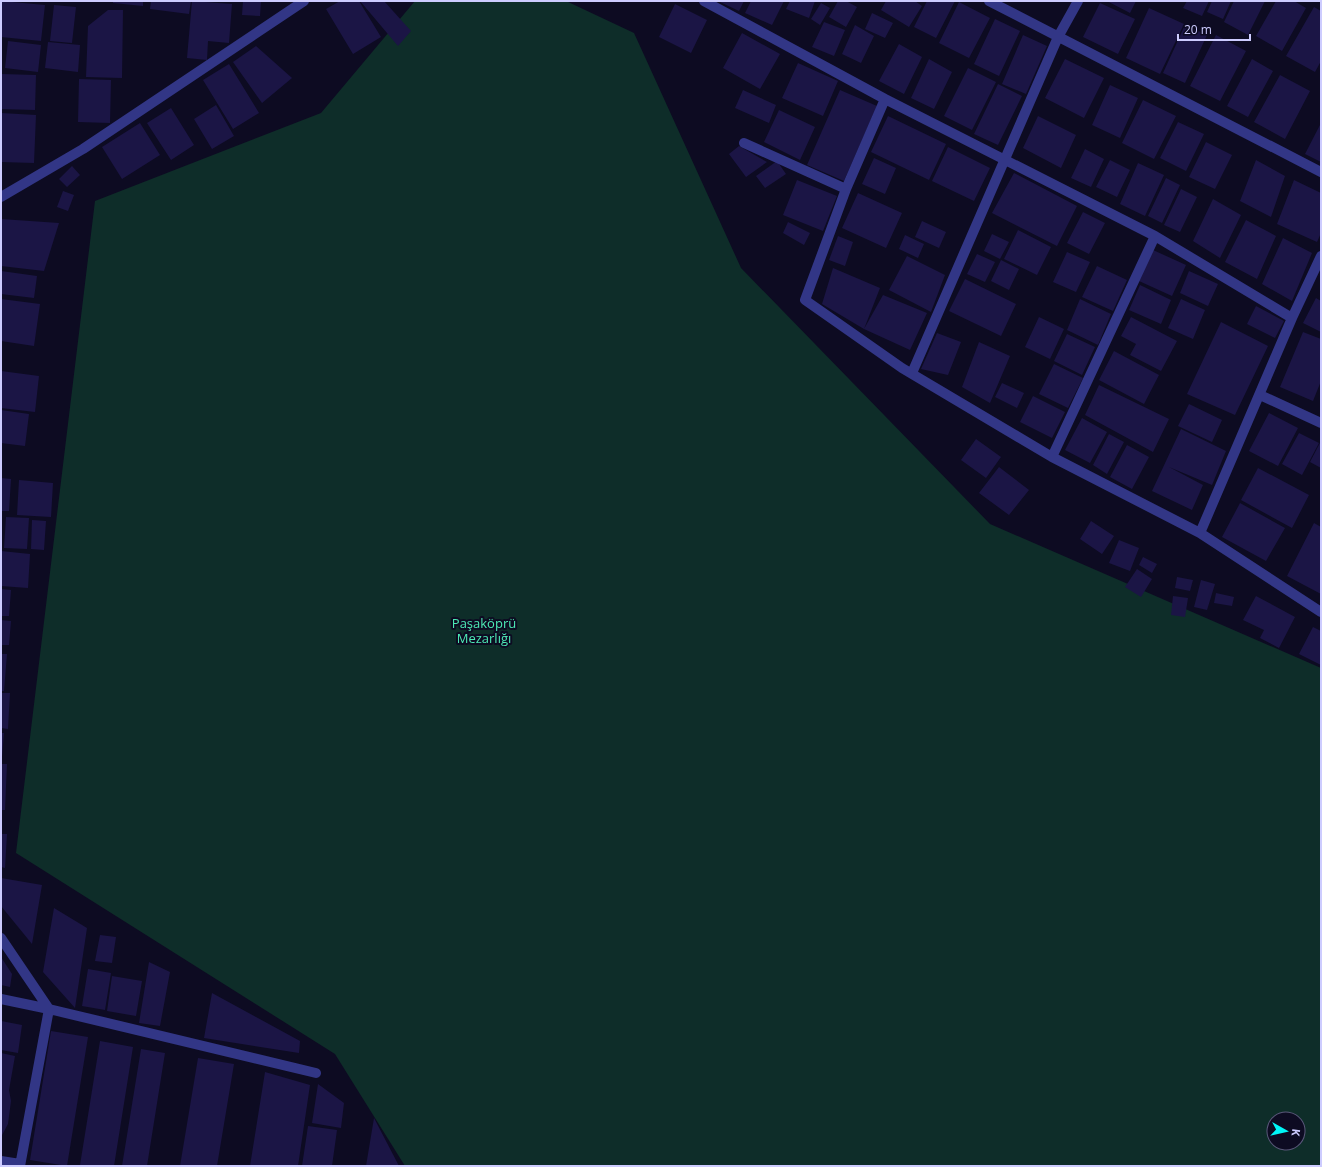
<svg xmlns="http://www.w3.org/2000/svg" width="1322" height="1167" font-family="'Open Sans',sans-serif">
	<rect width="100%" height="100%" fill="#0d0b22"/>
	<path fill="#0e2d29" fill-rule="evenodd" d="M415,1h151l68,32 107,235 249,256 331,144v498h-916l-70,-112 -319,-201 79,-652 226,-88zM1274,1119h24v24h-24z"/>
	<path fill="#1b1545" d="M1,1l44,4 -4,36 -40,-4z
		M113,1h30v5l-30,-3z
		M151,1h40l-2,13 -39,-5z
		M192,1l40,3 -3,39 -21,-2 -1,19 -20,-2z
		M243,1h18l-1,15 -18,-1z
		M340,1h19l22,36 -28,17 -27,-45z
		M360,1h24l27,30 -13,15z
		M718,1h26l-5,10z
		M751,1h33l-12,24 -27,-12z
		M790,1h25l-6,17 -23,-9z
		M838,1h8l11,6 -11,20 -17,-10z
		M886,1h29l7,5 -13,21 -28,-17z
		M927,1h28l-19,37 -22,-11z
		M1107,1h29l-6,12z
		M1187,1h22l-7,15 -19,-8z
		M1212,1h19l-8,18 -16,-7z
		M1234,1h31l-17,34 -24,-13z
		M1276,1h18l12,7 -24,43 -26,-15z
		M959,2l31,16 -21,40 -30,-15z
		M821,3l9,5 -10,17 -9,-6z
		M1100,3l35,16 -17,35 -35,-17z
		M675,4l32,16 -16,33 -32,-16z
		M54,5l22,2 -4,36 -22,-2z
		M1314,7l7,4v50l-6,11 -29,-16z
		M1149,8l35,16 -24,50 -34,-16z
		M108,10h15l-1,68 -36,-1 2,-51z
		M872,13l21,10 -8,15 -20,-9z
		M995,19l25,12 -21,45 -25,-12z
		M824,22l21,8 -11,26 -22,-9z
		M855,25l19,11 -13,27 -19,-9z
		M1185,25l22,10 -22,48 -22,-10z
		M742,33l38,21 -20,35 -37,-21z
		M1023,35l24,11 -21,48 -24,-10z
		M1216,35l30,16 -26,50 -30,-15z
		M8,41l33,4 -3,27 -33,-4z
		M48,42l32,3 -2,27 -33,-4z
		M899,44l23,13 -18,37 -25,-13z
		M256,46l36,32 -30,25 -29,-41z
		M929,59l23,13 -18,37 -23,-11z
		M1065,59l39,19 -20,40 -39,-20z
		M1252,59l21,12 -25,46 -21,-11z
		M798,63l40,18 -15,35 -41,-18z
		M229,64l30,49 -26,16 -30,-49z
		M968,68l28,14 -24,48 -28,-14z
		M1,74l35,1 -1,35 -34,-1z
		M1280,75l30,16 -25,48 -31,-17z
		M79,79l32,1 -1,43 -32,-1z
		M998,84l24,12 -24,49 -24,-11z
		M1110,85l28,13 -18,40 -28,-13z
		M743,90l33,15 -7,18 -34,-15z
		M840,90l37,16 -33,75 -37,-16z
		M1143,100l33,16 -22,43 -32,-16z
		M216,105l18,31 -22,13 -18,-30z
		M171,108l23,37 -23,15 -24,-37z
		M779,110l36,17 -15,33 -36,-18z
		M1,113l35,2 -2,48 -33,-1z
		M888,116l58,28 -17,36 -58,-28z
		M1038,116l38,19 -15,33 -38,-20z
		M1178,122l26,12 -18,37 -26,-13z
		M140,123l20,32 -38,24 -20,-32z
		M1321,123v39l-16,-8z
		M1206,142l26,13 -17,34 -26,-12z
		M739,146l28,16 -21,15 -17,-23z
		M948,147l42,21 -16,33 -42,-20z
		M1085,149l19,10 -13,28 -20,-9z
		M874,158l22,10 -11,26 -23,-10z
		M1110,160l20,10 -13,27 -21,-10z
		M1256,160l29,16 -14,41 -31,-16z
		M777,161l9,13 -21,14 -9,-12z
		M1138,163l26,12 -19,41 -25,-12z
		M72,166l8,9 -13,12 -8,-8z
		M1014,173l63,33 -20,40 -65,-33z
		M1166,178l14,7 -18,38 -14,-7z
		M797,180l40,16 -14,35 -40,-16z
		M1294,180l27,13v40l-4,9 -40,-18z
		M1181,189l16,8 -17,35 -16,-7z
		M63,191l11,4 -6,16 -11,-4z
		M858,193l44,20 -16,35 -44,-20z
		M1213,199l28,16 -21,43 -27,-17z
		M1083,212l22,11 -16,31 -22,-11z
		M1,219l58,4 -15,48 -43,-5z
		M1246,220l30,16 -19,43 -32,-17z
		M922,221l24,11 -7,16 -24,-11z
		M788,222l22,11 -6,12 -21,-12z
		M1018,230l33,17 -14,28 -33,-16z
		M992,234l17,8 -9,17 -16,-8z
		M905,235l19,9 -6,14 -19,-9z
		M838,236l15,6 -8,24 -16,-6z
		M1283,238l29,15 -20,48 -30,-17z
		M1153,250l33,15 -14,31 -33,-15z
		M1067,252l23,10 -14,30 -23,-10z
		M977,254l18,8 -10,20 -18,-8z
		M907,256l38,19 -14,37 -42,-22z
		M1001,260l18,9 -10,21 -18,-9z
		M1097,266l30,14 -14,31 -31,-14z
		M833,268l47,20 -16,41 -42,-25z
		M1,271l36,5 -3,22 -33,-4z
		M1189,271l29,13 -10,22 -28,-13z
		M965,279l51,25 -15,32 -52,-25z
		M1140,285l31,15 -10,24 -32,-14z
		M883,295l44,18 -17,37 -46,-21z
		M1316,298l5,3v31l-18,-9z
		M1,299l39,5 -6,42 -33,-5z
		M1080,299l31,15 -13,31 -31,-15z
		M1181,299l24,11 -12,29 -25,-11z
		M1256,306l28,15 -9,17 -28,-14z
		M1039,317l25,12 -14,30 -25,-12z
		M1131,317l46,24 -16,30 -31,-16 6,-11 -15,-8z
		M1221,322l47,24 -33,69 -48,-21z
		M1303,332l18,7v42l-8,20 -33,-14z
		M937,333l24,9 -13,33 -27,-6z
		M1067,334l28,13 -13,28 -28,-14z
		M979,342l31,14 -20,47 -28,-16z
		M1114,351l45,24 -15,29 -45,-24z
		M1054,364l29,14 -15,30 -29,-14z
		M1,371l38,5 -4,36 -34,-4z
		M1002,383l22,10 -7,15 -22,-11z
		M1099,385l70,34 -16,33 -68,-37z
		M1033,396l32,16 -13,26 -32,-16z
		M1189,404l33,16 -10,22 -34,-16z
		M1,410l28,4 -4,32 -24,-3z
		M1269,413l29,15 -20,38 -29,-15z
		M1082,418l25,14 -17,31 -25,-13z
		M1181,429l45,22 -14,34 -43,-18 34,18 -11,25 -40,-19z
		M1299,433l20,10 -17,32 -20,-11z
		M1109,434l15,8 -17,32 -14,-9z
		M976,439l25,18 -15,21 -25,-18z
		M1321,441v27l-11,-6z
		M1127,445l22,12 -17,32 -22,-12z
		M999,467l30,23 -20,25 -30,-22z
		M1258,468l51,27 -17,33 -51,-28z
		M1,478l10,1 -2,32h-8z
		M19,480l34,3 -2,34 -34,-2z
		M1240,503l45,25 -19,33 -44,-24z
		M6,517l23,1 -2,31 -23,-1z
		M32,520l14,1 -2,29 -13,-1z
		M1091,521l23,15 -12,18 -22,-15z
		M1314,523l7,4v67l-34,-18z
		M1119,540l20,8 -9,23 -21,-8z
		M1,551l29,3 -2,34 -27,-2z
		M1143,557l14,7 -5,9 -13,-8z
		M1137,569l15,10 -11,18 -16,-10z
		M1177,577l16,3 -3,11 -15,-3z
		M1201,580l14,4 -8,26 -13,-3z
		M1,589l10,1 -2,26h-8z
		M1216,593l18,4 -2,9 -18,-3z
		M1173,596l15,2 -3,19 -14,-2z
		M1256,596l39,21 -16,31 -19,-10 4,-8 -21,-10z
		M1,620l10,1 -2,24h-8z
		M1313,627l8,4v34l-22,-11z
		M1,654h6l-3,37h-3z
		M1,693h9l-2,36 -7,-1z
		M1,733h3l-2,24h-1z
		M1,764h6l-2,46h-4z
		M1,834h6l-2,34 -4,-1z
		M1,878l41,7 -10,59 -31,-38z
		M54,908l33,20 -12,80 -32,-36z
		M100,935l16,2 -4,26 -17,-2z
		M1,957l11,17 -2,13 -9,-2z
		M149,962l21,10 -10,54 -21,-3z
		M88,969l23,4 -6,37 -23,-4z
		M112,976l30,5 -6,35 -29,-5z
		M212,993l88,48 -1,12 -95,-15z
		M1,1021l21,4 -4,28 -17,-3z
		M51,1031l37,6 -21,129 -37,-6z
		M100,1041l33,6 -19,119h-29l-5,-1z
		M141,1049l24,4 -18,113h-25z
		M1,1053l14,3 -6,34 2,11 -3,23 -7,13z
		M198,1058l36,6 -17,102h-37z
		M265,1072l45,13 -12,81h-48z
		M318,1084l26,19 -3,25 -29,-5z
		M374,1118l25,48h-33z
		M308,1126l29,4 -5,36h-30z"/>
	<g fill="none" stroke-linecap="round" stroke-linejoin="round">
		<path stroke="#323686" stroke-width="10" d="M704,1l181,98 270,137 137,82 -92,215 121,79
			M989,1l332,171
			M885,99l-39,90 -41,111 97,68 150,89 148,76
			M744,143l102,46
			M1,197l82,-48 221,-148
			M1292,318l29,-62
			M912,373l146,-336 20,-36
			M1260,395l61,28
			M1052,457l103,-221
			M1,938l48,71 267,64
			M1,999l48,10 -29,157
			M1,1161l19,3"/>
	</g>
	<g text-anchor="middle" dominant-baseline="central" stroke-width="4" stroke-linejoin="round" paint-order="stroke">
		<g font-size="13" fill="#4deab5" stroke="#0d0b22">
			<text x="484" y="623">Paşaköprü<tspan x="484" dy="15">Mezarlığı</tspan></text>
		</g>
	</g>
	<rect width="1322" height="1167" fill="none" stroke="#cdccff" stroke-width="4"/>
	<g transform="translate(1286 1131) rotate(98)"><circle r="19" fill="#0d0b22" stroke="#5a587a"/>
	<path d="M0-3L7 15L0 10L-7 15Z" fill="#00f5f7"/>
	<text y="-6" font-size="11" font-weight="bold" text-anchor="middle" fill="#cdccff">K</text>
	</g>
	<path d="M1178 34v6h72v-6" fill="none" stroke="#cdccff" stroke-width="2"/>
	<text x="1184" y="34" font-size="12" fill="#cdccff" stroke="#0d0b22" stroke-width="3" paint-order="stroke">20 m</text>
</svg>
